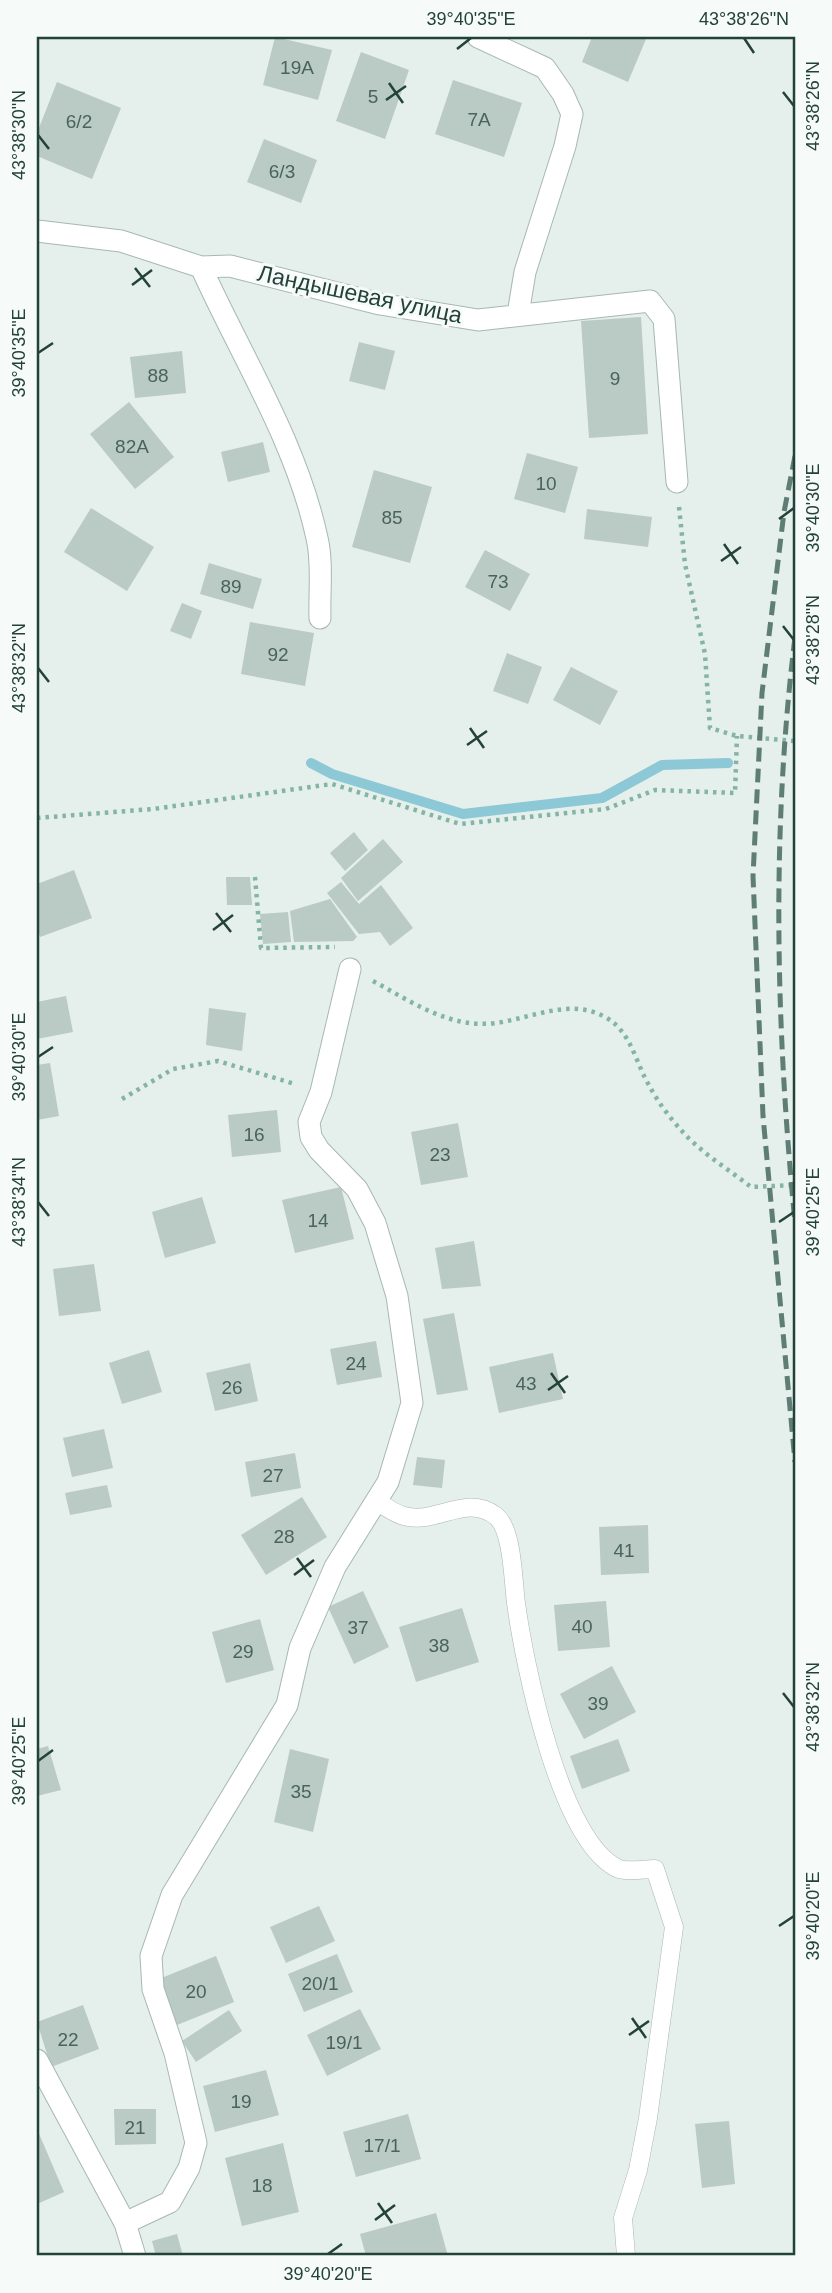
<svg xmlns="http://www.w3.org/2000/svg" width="832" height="2293" font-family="Arial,sans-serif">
	<rect width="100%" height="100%" fill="#e5efeb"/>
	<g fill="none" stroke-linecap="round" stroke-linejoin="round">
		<path stroke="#8cc8d5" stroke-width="10" d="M311,763l21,11 131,40 139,-16 60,-33 66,-2"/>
	</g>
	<path fill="#bacac4" d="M275,37l57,13 -14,50 -55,-15z
		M592,37l54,2 -18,43 -46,-20z
		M361,52l48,18 -24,69 -49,-18z
		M453,80l69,23 -18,54 -69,-23z
		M57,82l64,26 -29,71 -55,-23v-23z
		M264,139l53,21 -16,43 -54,-21z
		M641,317l7,117 -59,4 -8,-117z
		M359,342l36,9 -10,39 -36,-9z
		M182,351l4,42 -51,5 -5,-41z
		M129,402l45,55 -39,32 -45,-55z
		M263,442l7,30 -42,10 -7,-30z
		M527,453l51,14 -13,46 -51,-14z
		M374,470l58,17 -22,76 -58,-16z
		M91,508l63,39 -27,44 -63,-39z
		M587,509l65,8 -4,30 -64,-8z
		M485,550l45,24 -20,37 -45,-24z
		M209,563l53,16 -9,30 -53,-15z
		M182,603l20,8 -11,28 -21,-8z
		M250,622l64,11 -9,53 -64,-12z
		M507,653l35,14 -14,37 -35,-13z
		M571,667l47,24 -18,34 -47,-25z
		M354,832l14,18 -23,21 -15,-18z
		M383,839l20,23 -45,39 -17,-23z
		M74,870l18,48 -52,19 -3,-9v-44z
		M226,877h24l2,28h-25z
		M341,882l18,22 22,-19 32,43 -23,18 -10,-14 -21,2 -32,-41z
		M330,899l27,38 -4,4 -59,1 -4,-31z
		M288,912l3,30 -28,2 -3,-30z
		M66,996l7,36 -36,7v-37z
		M209,1008l37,5 -4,38 -36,-6z
		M50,1063l9,53 -22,4v-55z
		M277,1110l4,42 -49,5 -4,-42z
		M458,1123l10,54 -47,8 -10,-53z
		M341,1187l13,52 -59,14 -13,-53z
		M202,1197l14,46 -51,15 -13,-46z
		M474,1241l7,45 -39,3 -7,-41z
		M94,1264l7,47 -42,5 -6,-47z
		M454,1313l14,77 -31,5 -14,-76z
		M376,1341l6,36 -45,8 -7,-36z
		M149,1350l13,42 -40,12 -13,-41z
		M553,1353l10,46 -64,14 -10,-46z
		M250,1363l8,38 -43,10 -9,-38z
		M104,1429l9,39 -41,9 -9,-39z
		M295,1453l6,35 -50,9 -6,-35z
		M417,1457l28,3 -3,28 -29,-3z
		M107,1485l5,22 -42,8 -5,-22z
		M302,1497l25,40 -61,38 -25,-40z
		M648,1525l1,48 -48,2 -2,-48z
		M363,1591l26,56 -35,17 -26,-57z
		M606,1601l4,46 -52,4 -4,-46z
		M462,1608l17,54 -63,20 -17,-55z
		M260,1619l14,51 -48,13 -14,-51z
		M612,1666l24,46 -52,27 -24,-45z
		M618,1739l12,32 -48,18 -12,-33z
		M48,1746l13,44 -24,6v-47z
		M290,1749l39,10 -16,73 -39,-10z
		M319,1906l16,35 -49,22 -16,-36z
		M337,1954l16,38 -49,20 -16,-38z
		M216,1956l18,46 -57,23 -18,-46z
		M83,2005l16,44 -48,18 -14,-45z
		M360,2009l21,40 -54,27 -20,-41z
		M229,2010l13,21 -46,31 -14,-21z
		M266,2070l13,45 -64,17 -12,-46z
		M114,2109h42v35l-41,1z
		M408,2114l13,45 -65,18 -13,-45z
		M729,2121l6,63 -33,4 -7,-64z
		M37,2129l27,63 -27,12z
		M283,2143l16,69 -57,14 -17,-68z
		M436,2213l12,43h-82l-6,-22z
		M177,2234l6,22h-27l-4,-15z"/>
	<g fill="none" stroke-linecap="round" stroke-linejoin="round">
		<defs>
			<path id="service" d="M376,1501c9,5 19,13 28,15 33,9 62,-23 92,0 17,14 17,66 20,87 8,59 44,241 103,266 9,3 26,0 36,0l19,58 -26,191 -10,52 -15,48 3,38"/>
			<path id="minor" d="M478,37l67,31 18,26 9,20 -7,32 -40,126 -7,42
				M37,231l84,10 80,26 29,-1 150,38 98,16 172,-19 14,18 13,163
				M201,267c40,89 95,174 116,271 6,25 2,55 3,80
				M125,2223l45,-21 19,-34 7,-25 -21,-90 -22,-64 -2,-33 21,-61 115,-190 13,-57 35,-81 53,-85 24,-79 -15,-107 -22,-73 -18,-34 -38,-39 -8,-13 -2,-15 12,-30 29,-123"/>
			<path id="tertiary" d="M37,2060l88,163 10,33"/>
		</defs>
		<use href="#service" stroke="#a7b8b2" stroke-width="19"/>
		<use href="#minor" stroke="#a7b8b2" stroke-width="23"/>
		<use href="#tertiary" stroke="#a7b8b2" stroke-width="23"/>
		<path stroke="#84b4a6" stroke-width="4.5" stroke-dasharray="3.5 5" stroke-linecap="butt" d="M679,507l6,57 20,90 5,74 27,8 58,5
			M37,818l116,-9 179,-25 128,40 146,-15 49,-19 80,3 2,-57
			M255,877l6,71 74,-1
			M373,981c39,21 77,48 123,42 30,-4 64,-20 94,-12 41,11 42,46 60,76 8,15 20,31 31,43 19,22 47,39 70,57l44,-2
			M122,1099l51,-30 45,-8 77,23"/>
		<use href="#service" stroke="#fff" stroke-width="18"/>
		<use href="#minor" stroke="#fff" stroke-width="21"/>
		<use href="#tertiary" stroke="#fff" stroke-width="21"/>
		<path stroke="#5e7d75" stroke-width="5" stroke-dasharray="14 7" stroke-linecap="butt" d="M795,456l-11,56 -22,181 -9,183 10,240 32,346
			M795,637c-24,196 -19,390 0,586"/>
	</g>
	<path fill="none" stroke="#23423a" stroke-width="2.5" d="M744,38l10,15M457,49l14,-11M389,83l14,20M783,92l11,14M386,100l20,-14M38,135l11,14M135,268l15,19M132,285l20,-15M38,353l15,-10M779,519l15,-11M724,544l14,20M721,561l20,-14M783,626l11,14M38,668l11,14M470,728l14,20M467,745l20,-14M216,913l15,19M213,930l20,-15M38,1057l15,-10M38,1202l11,14M779,1222l15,-10M551,1373l14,20M548,1390l20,-14M297,1558l14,19M294,1575l20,-15M783,1693l11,14M38,1761l15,-11M779,1926l15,-10M632,2018l14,20M629,2035l20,-14M378,2203l14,20M375,2220l20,-15M328,2254l14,-10"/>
	<g text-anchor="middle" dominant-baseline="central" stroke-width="6" stroke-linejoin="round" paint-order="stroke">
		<g font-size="19" fill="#49645c">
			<text x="297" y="67">19А</text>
			<text x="373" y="96">5</text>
			<text x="479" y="119">7А</text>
			<text x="79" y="121">6/2</text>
			<text x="282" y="171">6/3</text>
			<text x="158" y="375">88</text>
			<text x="615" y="378">9</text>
			<text x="132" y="446">82А</text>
			<text x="546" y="483">10</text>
			<text x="392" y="517">85</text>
			<text x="498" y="581">73</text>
			<text x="231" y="586">89</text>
			<text x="278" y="654">92</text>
			<text x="254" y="1134">16</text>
			<text x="440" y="1154">23</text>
			<text x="318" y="1220">14</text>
			<text x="356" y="1363">24</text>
			<text x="526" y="1383">43</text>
			<text x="232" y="1387">26</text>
			<text x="273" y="1475">27</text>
			<text x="284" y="1536">28</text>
			<text x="624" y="1550">41</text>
			<text x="582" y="1626">40</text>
			<text x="358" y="1627">37</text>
			<text x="439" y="1645">38</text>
			<text x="243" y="1651">29</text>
			<text x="598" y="1703">39</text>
			<text x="301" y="1791">35</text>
			<text x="320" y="1983">20/1</text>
			<text x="196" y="1991">20</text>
			<text x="68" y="2039">22</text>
			<text x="344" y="2042">19/1</text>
			<text x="241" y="2101">19</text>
			<text x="135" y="2127">21</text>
			<text x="382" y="2145">17/1</text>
			<text x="262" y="2185">18</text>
		</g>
		<g font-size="23" fill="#23423a" stroke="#f6fbf9">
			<text transform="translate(360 294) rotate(12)">Ландышевая улица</text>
		</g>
	</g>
	<rect width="832" height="2293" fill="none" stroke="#f6fbf9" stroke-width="77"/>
	<rect x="38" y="38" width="756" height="2216" fill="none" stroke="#23423a" stroke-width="2.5"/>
	<g font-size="18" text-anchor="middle" fill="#23423a">
		<text x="471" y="25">39°40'35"E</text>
		<text x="744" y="25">43°38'26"N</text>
		<text transform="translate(813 106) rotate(-90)" y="6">43°38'26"N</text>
		<text transform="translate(19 135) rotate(-90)" y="6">43°38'30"N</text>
		<text transform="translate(19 353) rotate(-90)" y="6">39°40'35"E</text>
		<text transform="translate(813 508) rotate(-90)" y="6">39°40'30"E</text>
		<text transform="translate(813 640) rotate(-90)" y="6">43°38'28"N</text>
		<text transform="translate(19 668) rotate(-90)" y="6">43°38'32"N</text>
		<text transform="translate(19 1057) rotate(-90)" y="6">39°40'30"E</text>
		<text transform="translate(19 1202) rotate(-90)" y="6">43°38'34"N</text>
		<text transform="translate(813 1212) rotate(-90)" y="6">39°40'25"E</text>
		<text transform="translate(813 1707) rotate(-90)" y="6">43°38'32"N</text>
		<text transform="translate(19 1761) rotate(-90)" y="6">39°40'25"E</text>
		<text transform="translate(813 1916) rotate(-90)" y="6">39°40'20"E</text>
		<text x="328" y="2280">39°40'20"E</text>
	</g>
</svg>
